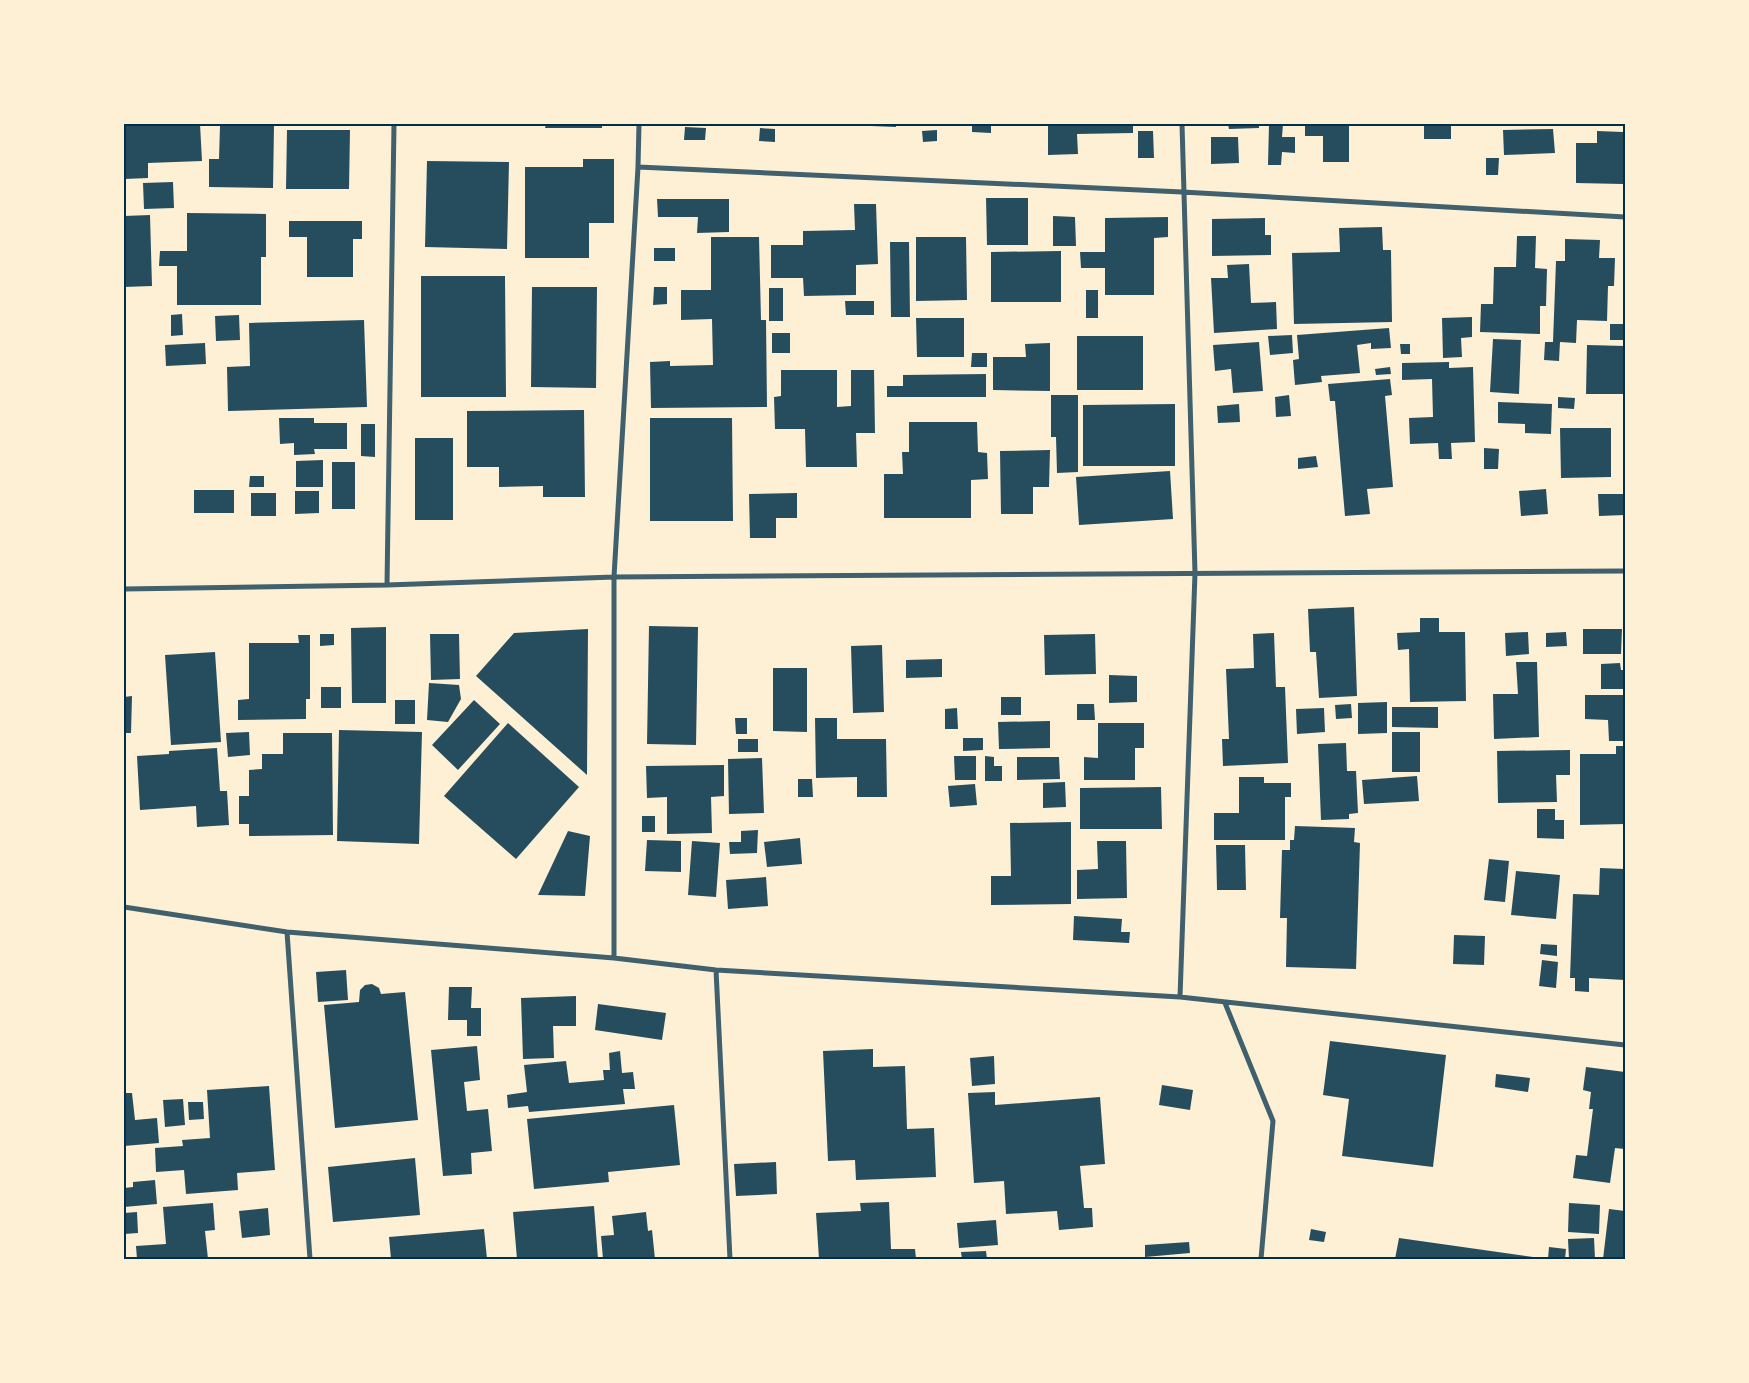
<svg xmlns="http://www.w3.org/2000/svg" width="1749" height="1383" font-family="Jost,sans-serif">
	<rect width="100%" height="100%" fill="#fdf0d5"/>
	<path fill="#264d5e" d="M124,124h76l2,37 -54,2v15l-24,1z
		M546,124h56v4h-57z
		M871,124h25v3l-25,-1z
		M972,124h19v9l-19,-1z
		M1048,124h85v9l-56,1 1,20 -30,1z
		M1228,124h31v4l-30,1z
		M1269,124h14l-1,13h13v16l-13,-1 -1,13h-13z
		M1305,124h44v38h-26v-26h-18z
		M1424,124h27v15h-27z
		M220,126h54l-1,62 -64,-1v-28h10z
		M685,127l21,1 -1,12h-21z
		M760,128l15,1v13l-16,-1z
		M1553,129l2,24 -51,2 -1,-25z
		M287,130h63l-1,59h-63z
		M937,130v11l-14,1 -1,-11z
		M1138,131h15l1,27h-16z
		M1597,131l26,1v52l-47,-1v-40h21z
		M1211,137h27l1,26 -28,1z
		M1486,158h13l-1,17h-12z
		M583,159h31v64h-25v35h-64v-91h58z
		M427,161l82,1 -2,87 -82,-2z
		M173,182l1,26 -30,1 -1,-26z
		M986,198h42v47h-41z
		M657,199h72v33l-32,1 1,-16h-40z
		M854,204h22l2,60 -22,1v30l-52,1 -1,-18h-32v-33h32v-14l52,-1z
		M187,213l79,1v43h-5v48h-84v-39h-18l1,-15h27z
		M150,215l2,71 -28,1v-71z
		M1053,216l22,1 1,29h-23z
		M1168,217v20l-14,1v57h-49v-27h-24l-1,-16h25v-34z
		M1265,218v17h6v20l-59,1v-37z
		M289,221h73v18h-9v38h-46v-40h-18z
		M1382,227l1,23h8l1,72 -98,2 -2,-71 48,-1 -1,-24z
		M1517,236h19l-1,32 12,1 -1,37h-6v28l-60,-2 1,-28h12l1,-37h22z
		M711,237h48l2,83h5l1,87 -116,1 -1,-46 20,-1v5l43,-1 -1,-46 -31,1v-30h30z
		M916,237h50l1,63 -51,1z
		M1565,239l35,1 -1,18h16l-1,28h-6l-1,35 -30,-1 -1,23 -16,-1 -1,19 -15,-1 1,-18h8l3,-81h9z
		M890,242h19l1,75h-19z
		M654,248h21v13h-21z
		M1061,251v51h-70v-50z
		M1249,264l2,39 25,-1 1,27 -63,4 -3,-55h17l-1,-13z
		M421,276h84l1,121h-85z
		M532,287h65l-1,101 -65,-1z
		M654,287h13v17l-14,1z
		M769,288h14v33h-14z
		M1086,290h12v28h-12z
		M845,301h29v14h-28z
		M182,314l1,21 -12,1v-21z
		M239,315l1,25 -24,1 -1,-25z
		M1472,317v20l-11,1 1,19 -19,1 -1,-40z
		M916,318h48v39h-47z
		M364,320l3,87 -139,4 -1,-44 23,-1 -1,-43z
		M1610,324h15v16h-15z
		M1389,328l2,20 -20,1v-6l-14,2 3,28 -39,3 1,6 -27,3 -2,-25 6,-1 -2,-24z
		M772,333h18v20h-18z
		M1292,335l1,18 -23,2 -2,-19z
		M1077,336h66v54h-66z
		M1493,339l28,1 -2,54 -29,-2z
		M1259,342l4,49 -30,2 -2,-24 -16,2 -2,-26z
		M205,343l1,21 -40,2 -1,-21z
		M1050,343v48l-57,-1v-33h33l-1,-13z
		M1400,344h10v10h-9z
		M1587,345l38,1v48h-39z
		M972,353h15v14h-16z
		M1449,362v6l24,-1 2,75 -24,1 1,16h-13l-1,-16 -28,1 -1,-26 24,-1 -1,-38 -30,1v-17z
		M1390,367l1,7 -15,1 -1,-6z
		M781,370h56v37l14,-1v-36h23l1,63h-19l1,34h-51l-1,-38h-30l-1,-32 7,-1z
		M986,374v23h-99v-11h16v-11z
		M1390,379l2,16 -7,1 8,91 -26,2 3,25 -25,2 -10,-115h-5l-2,-17z
		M1051,395h27v77l-21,1 -1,-36h-5z
		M1289,395l2,21 -15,1 -1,-20z
		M1558,397l17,1 -1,11 -16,-1z
		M1498,402l54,2 -1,30 -26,-1v-9l-27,-1z
		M1175,404v62h-92v-61z
		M1239,404l1,18 -22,1 -1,-17z
		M584,410l1,87h-42v-11l-44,1v-20h-32v-56z
		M279,418h35v5h33v26h-33l1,5 -21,1v-12l-14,1z
		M650,418h82l1,103h-83z
		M909,422h68l1,30 9,1 1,26 -17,1v38h-87v-44h19l-1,-22h7z
		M361,424h14v33l-14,-1z
		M1560,428h51v49l-50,1z
		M415,438h38v82h-38z
		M1484,448l15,1 -1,20h-14z
		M1050,450l-1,37h-16v27h-32l-1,-63z
		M1316,456l2,11 -20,2v-11z
		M323,460v27h-27v-26z
		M332,462h23v47h-23z
		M1170,471l3,48 -94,6 -3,-48z
		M250,476h14v11h-15z
		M1546,489l2,25 -27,2 -2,-25z
		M194,490h40v23h-40z
		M295,491h24v22l-24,1z
		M251,493h25v23h-25z
		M797,493v25h-21v20h-26l-1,-44z
		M1598,494h25v7h2v14l-26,1z
		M1354,607l3,89 -38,2 -3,-46h-6l-2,-43z
		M1420,618h19v14h26l1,69 -56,1 -1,-53 -11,1 -1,-17 23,-1z
		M649,626l49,1 -2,118 -49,-1z
		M386,627v76h-34l-1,-75z
		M588,629l-1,146 -111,-99 38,-43z
		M1583,629h39l-1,25h-38z
		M1528,632l1,22 -23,2 -1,-23z
		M1566,632l1,14 -21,1v-14z
		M1274,633l2,54h9l3,76 -65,3 -1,-27h7l-3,-70 28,-1 -1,-34z
		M320,634h14v11l-14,1z
		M430,634h29l1,45 -29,1z
		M1095,634l1,40 -51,1 -1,-40z
		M298,635h12v64h-4v20l-68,1v-20l11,-1v-56h50z
		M882,645l2,67 -31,1 -2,-67z
		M215,652l6,90 -50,3 -6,-90z
		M942,659v18l-36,1v-18z
		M1516,662h21l2,75 -45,2 -1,-45h25z
		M1620,663l1,7h4v19h-24v-25z
		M773,668h34v64l-34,-1z
		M1109,675l28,1v26l-28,1z
		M429,683l30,2 2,14 -13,23 -21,-2z
		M321,687h20v21h-20z
		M1585,695h40v46h-16l-1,-21 -23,-1z
		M132,696l-1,37h-7v-36z
		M1001,697h20v18h-20z
		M395,700h20v24h-20z
		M474,700l26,24 -42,46 -26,-25z
		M1387,702v31l-29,1v-31z
		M1077,704h17l1,16h-18z
		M1351,704l1,14 -16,1 -1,-14z
		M1392,707h46v21l-46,-1z
		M957,708l1,21h-13v-20z
		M1324,708l1,24 -28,2 -1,-25z
		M735,718h12v16h-11z
		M815,718h22v21h49l1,58h-30v-20l-41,1z
		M1050,721v27l-51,1 -1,-27z
		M508,723l71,64 -63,72 -72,-63z
		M1098,723h46v25h-9v32h-51v-23l14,1z
		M339,730l83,2 -3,112 -82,-3z
		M249,732l1,23 -22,2 -2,-24z
		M1392,732h28v40h-28z
		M283,733h49l1,102 -84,1v-12h-10v-28h10v-26l13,-1v-15h21z
		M963,738h20v12l-20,1z
		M738,739h20v13h-20z
		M1346,743l1,28h9l2,42 -9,1v5l-28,1 -3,-76z
		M1616,746h9v78l-45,1v-71h36z
		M217,748l3,43h7l2,34 -32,2 -1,-21 -56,4 -3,-54 32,-2v-3z
		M1570,750v25h-14l1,27 -59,1 -1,-52z
		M954,756h22v24h-21z
		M985,756l9,1v9h8v15h-17z
		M1017,757h42l1,22 -43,1z
		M762,758l2,55 -35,1 -1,-55z
		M724,765v31l-13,1 1,36 -45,1v-37l-20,1 -1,-32z
		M1417,776l2,25 -55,3 -2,-24z
		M1239,777h25v6h27v14h-6v43h-71v-27h25z
		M798,779h14l1,18h-15z
		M1065,782l1,25 -23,1v-25z
		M975,784l2,21 -27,2 -2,-21z
		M1161,787l1,42h-82v-41z
		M1537,809h18v11h9v19l-27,-1z
		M642,816h13v16h-13z
		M1071,822v82l-80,1v-29h20l-1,-53z
		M1295,826l60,2 -1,14 6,1 -4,126 -70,-2 1,-49h-7l2,-68h8v-10h4z
		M758,830l-1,23 -27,1 -1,-12h12v-11z
		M568,831l22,5 -5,60 -47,-1z
		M800,838l2,26 -35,3 -3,-25z
		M647,840l34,1v31l-36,-1z
		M692,841l28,2 -4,54 -28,-2z
		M1097,841h29l1,57 -50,1v-29l21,-1z
		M1216,845h29l1,45h-29z
		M1489,859l20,2 -4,41 -21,-2z
		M1600,868l25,1v111l-36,-2v14l-14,-1v-13h-5l3,-84 26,1z
		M1516,871l44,4 -4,44 -45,-4z
		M766,877l2,29 -40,3 -2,-29z
		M1074,916l48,3 -1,13h9l-1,11 -56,-3z
		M1454,935l31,1 -1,29 -31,-1z
		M1541,944l16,1v11l-17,-2z
		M1542,960l16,2 -2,26 -17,-2z
		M346,970l2,30 -30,2 -2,-30z
		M372,984l7,4 2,6 24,-2 13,128 -83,8 -11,-123 35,-3 1,-12 5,-5z
		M449,987h23l-1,21h10v28h-14v-16h-19z
		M576,996v30h-23l1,32 -31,1 -2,-61z
		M598,1004l68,9 -4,27 -67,-10z
		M1330,1041l116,14 -13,112 -91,-11 7,-57 -26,-4z
		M477,1046l3,34 -16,2 3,29 21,-2 4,42 -21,2 1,21 -29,2 -12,-126z
		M873,1049v18l32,-1 2,63 27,-1 2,49 -80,3 -1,-20 -27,1 -5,-110z
		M620,1051l2,22 11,-1 2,17h-12l2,15 -96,8 -1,-6 -20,2 -1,-13 20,-3 -3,-27 42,-4 3,22 35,-3 -1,-10h7l-1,-17z
		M994,1056l1,28 -23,2 -2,-28z
		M1586,1067l39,5v77l-10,-1 -5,35 -37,-5 3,-23 11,1 6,-47h-4l2,-17 -8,-2z
		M1496,1074l34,4 -2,14 -33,-5z
		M1162,1085l31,5 -3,20 -31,-5z
		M269,1086l6,84 -38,3 1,17 -52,4 -2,-24 -28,2 -1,-24 28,-2 -1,-6 28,-2 -3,-48z
		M995,1092v13l105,-8 5,67 -25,2 4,42h8l1,19 -34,3 -2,-19 -51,3 -2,-33 -30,2 -6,-90z
		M124,1093h8l3,27 22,-2 2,25 -35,3z
		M183,1099l2,26 -20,2 -2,-27z
		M188,1102h15l1,17 -15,1z
		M674,1105l6,60 -72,7 1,10 -75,7 -7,-70z
		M415,1158l5,57 -87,7 -5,-55z
		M776,1162l1,32 -41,2 -2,-32z
		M155,1180l2,24 -33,3v-19l9,-1v-5z
		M889,1202l2,47h24l1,10h-97l-3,-46 45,-2 -1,-8z
		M213,1203l2,27 -10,1 3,28h-71l-1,-13 30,-2 -3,-37z
		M1569,1203l31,2 -1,29 -31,-2z
		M594,1206l4,53h-81l-4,-47z
		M268,1208l2,27 -28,3 -3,-27z
		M1609,1209l16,2v48h-22z
		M137,1212l1,21 -14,1v-21z
		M646,1212l2,19 4,-1 3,29h-52l-2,-23 13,-1 -2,-19z
		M996,1220l2,25 -39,3 -2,-25z
		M484,1229l3,30h-96l-2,-22z
		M1311,1229l15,3 -2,10 -15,-2z
		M1399,1238l134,19v2h-138z
		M1594,1238l1,21h-26l-1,-20z
		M1189,1242l1,11 -45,4v-12z
		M1549,1247l17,2 -1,10h-17z
		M986,1251l1,8h-25l-1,-7z"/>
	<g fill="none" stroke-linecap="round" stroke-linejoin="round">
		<path stroke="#3f606c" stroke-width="5" d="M638,167l544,25 443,25
			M387,585l7,-461
			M124,589l263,-4 227,-8 1011,-6
			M124,907l163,25 327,26 102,12 464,27 445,48
			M287,932l23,327
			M614,958v-381l24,-410 1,-43
			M716,970l14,289
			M1180,997l15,-424 -13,-449
			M1225,1003l48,118 -12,138"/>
	</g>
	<rect width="1749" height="1383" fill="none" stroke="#fdf0d5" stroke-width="250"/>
	<rect x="125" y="125" width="1499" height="1133" fill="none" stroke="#003049" stroke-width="2"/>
</svg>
